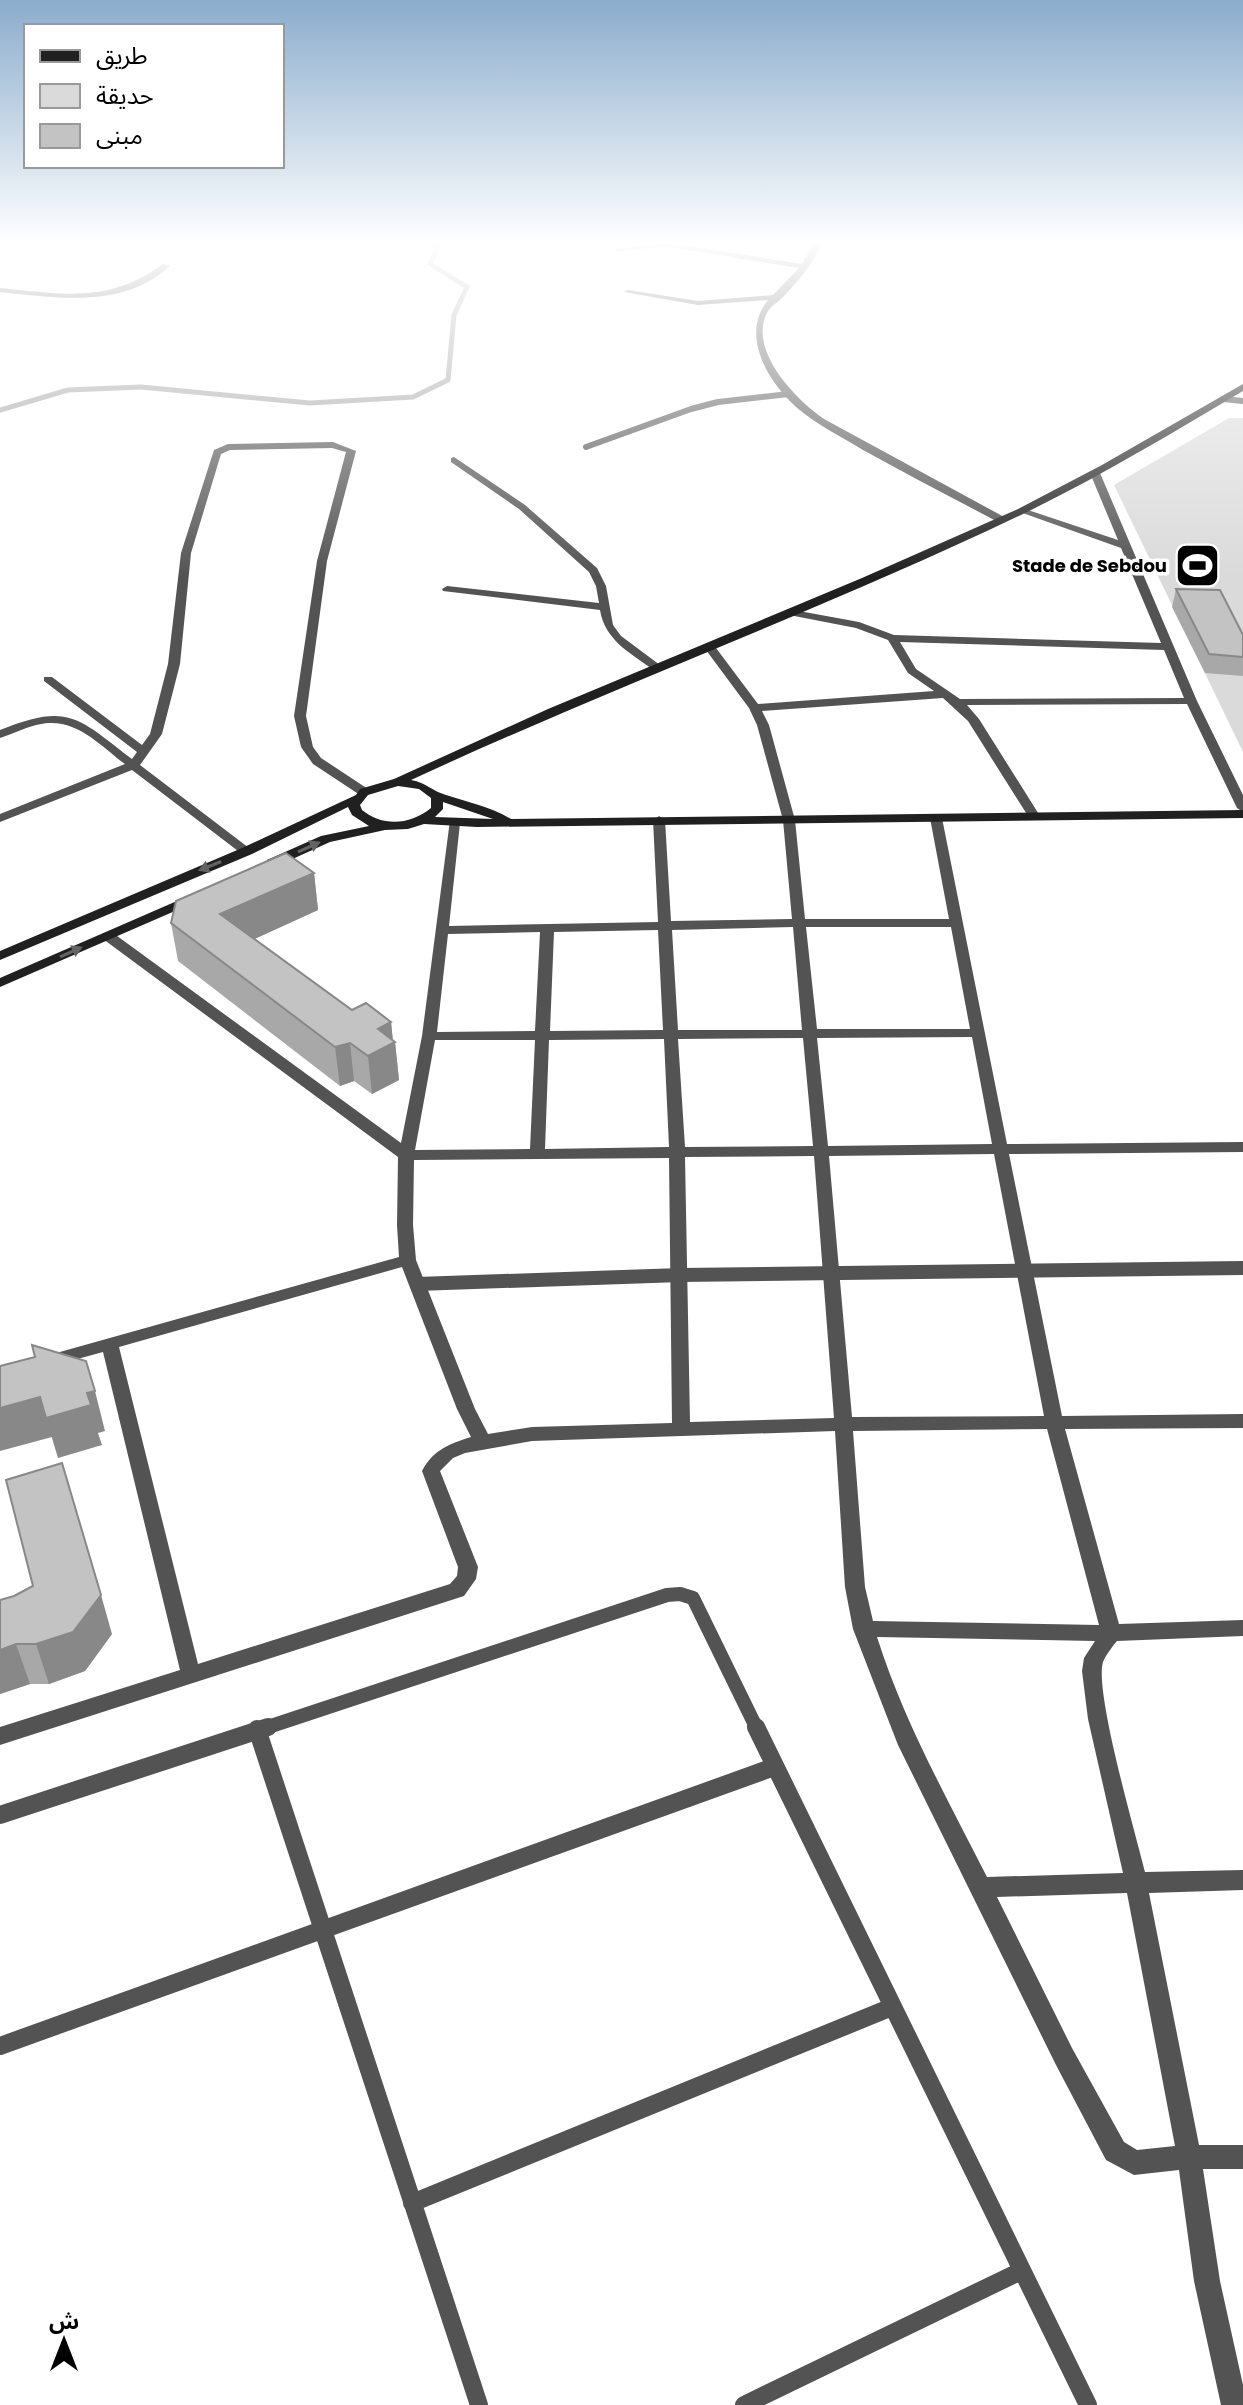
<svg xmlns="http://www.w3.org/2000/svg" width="1243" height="2405" font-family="Poppins,'Noto Sans Arabic',sans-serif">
	<rect width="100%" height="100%" fill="#fff"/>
	<path fill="#dadada" d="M1229,418h14v334l-129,-267z"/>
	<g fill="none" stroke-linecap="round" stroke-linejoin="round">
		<path stroke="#a1a1a1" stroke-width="5" d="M0,410l68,-20 73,-3 169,16 103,-6 35,-17 6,-65 13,-28 -37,-23 9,-21 13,-3"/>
		<path stroke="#535353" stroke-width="6" d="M1223,399l20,2
			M586,447l105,-38 27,-7 71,-8"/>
		<path stroke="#535353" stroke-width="14" d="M417,1284l264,-9 562,-7
			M262,1729l405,-134 13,-1 13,4 64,131"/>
		<path stroke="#535353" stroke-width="18" d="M756,1727l332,678
			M257,1729l222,676
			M0,1815l268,-88
			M0,2046l774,-279
			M412,2203l480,-196
			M744,2405l277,-134"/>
		<path fill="#535353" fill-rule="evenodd" d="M815,240h8c-9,24 -26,42 -42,59 -4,4 -9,6 -13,12 -22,38 28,89 56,108l182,99v4h-8c-45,-24 -90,-47 -135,-72 -23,-14 -47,-26 -67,-43 -29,-26 -56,-73 -28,-107l-70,5 -74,-13 4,-2 70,11 75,-6 26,-27 -129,-21 -53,4 -4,-2 57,-6 132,21z
			M163,264l7,2c-47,43 -112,32 -170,26v-4c62,6 109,16 163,-24z
			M333,442l23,9 -29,110 -21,155 7,31 8,11 47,31v6h-8l-47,-31 -12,-17 -7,-31 23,-155 29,-109 -14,-4 -102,2 -9,4 -30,99 -11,111 -18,70 -22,31 113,86 -1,3h-10l-110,-84 -132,52v-8l125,-50c-28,-21 -51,-49 -89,-39 -12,3 -24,9 -36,13v-8c69,-28 78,-12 132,29l5,-7 -93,-71v-4h8l90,68 8,-11 18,-70 13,-111 33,-103 14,-6z
			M454,457l71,48 72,63 9,18 7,39 8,11 39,29v4h-8c-23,-17 -47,-29 -52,-59l-157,-19 -1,-2 5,-3 152,17 -3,-17 -7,-14 -70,-63 -68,-47v-4z
			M1092,471l8,2 97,228 46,94v17l-6,-4 -50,-104 -220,1 12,14 61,97 -6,4 -6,-4 -60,-95 -25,-23 -181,13 7,14 26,95 10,99h144l-19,-101 6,-4 6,4 65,326 236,-2v10l-234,2 53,262 181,-2v14l-178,1 54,195 124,-4v16l-126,5c-5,6 -11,14 -14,21 -9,29 33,173 42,210l98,-2v20l-94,3 50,252h44v24h-40l17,112 23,104v20h-22l-27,-124 -15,-111 -45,5 -28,-15 -50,-95 -158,-320 -45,-116 -8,-42 -10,-156 -303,10 -67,12 -12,5 -13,13 38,96 -2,12 -12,17 -464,149v-18l180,-57 -77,-318 -55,15 -6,-2 -3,-4 3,-4 357,-100 -2,-32 1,-68 -295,-218v-6h10l288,210 21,-107 28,-216h8l2,3 -11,103 209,-4 -5,-102 6,-4 6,4 6,101 121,-2 -9,-99 -26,-95 -8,-17 -46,-62 10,-2 45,60 176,-13 -26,-18 -20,-33 -32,-12 -72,-14 -1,-2 5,-3 71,13 35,13 267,8 -40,-95 -104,-37 8,-2 93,31 -28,-67zM900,642l264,8 20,48 -224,1 -44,-30zM793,927l9,103h-124l-6,-100zM806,927h145l19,102h-153zM658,930l5,100 -113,1 4,-99zM540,932l-5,99 -98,1 11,-98zM972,1037l20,107 -164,2 -11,-108zM803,1038l10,108 -128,1 -7,-108zM664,1039l5,108 -124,2 4,-109zM435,1040h100l-5,109 -115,1zM994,1154l50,262 -192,1 -23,-261zM814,1156l20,262 -144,4 -5,-265zM669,1158l3,265 -140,4 -44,7 -13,-25 -59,-149 -3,-35 1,-65zM402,1267l55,142 14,28c-22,7 -38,13 -49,34l36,96 -1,9 -7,8 -252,80 -79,-317zM1047,1429l52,196 -226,-4 -8,-34 -12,-156zM877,1637l218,4 -11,17 -2,13 6,48 35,154 -136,4c-40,-79 -83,-155 -110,-240zM1127,1893l48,253 -38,4 -13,-8 -52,-94 -75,-151z"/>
		<path fill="#202020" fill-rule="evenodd" d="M1243,384v7c-71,42 -142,85 -216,121 -202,97 -413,174 -616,268 16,3 21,11 35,15 22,7 45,12 65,24l732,-9v8l-766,9 -53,-3 -16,5 -23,1 -55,12 -53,24h-10v-6l54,-24 48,-10 -17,-11 -4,-8 -96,47 -252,106v-9l242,-103 114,-53 4,-6 34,-10 154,-70 314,-131 156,-69 84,-44zM398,786l21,3 12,9v10c-21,17 -48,19 -69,2l-2,-5 8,-10zM443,802l50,17 -58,-2 8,-8z
			M193,894l5,1v6l-198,86v-9z"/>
	</g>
	<path fill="#a8a8a8" d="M1176,589l67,68v19l-38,-3 -33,-66z
		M314,873l4,37 -64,29 98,71 39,12 2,18 2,2 4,38 -27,14 -18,-13 -14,5 -162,-125 -7,-38z
		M14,1596l98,38 -27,37 -36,13h-19l-30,10v-94z"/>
	<path fill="#888" d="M314,873l4,37 -92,42 -6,-38z
		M391,1022l2,21 2,-1 4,38 -27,14 -4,-38 10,-27z
		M350,1043l4,38 -14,5 -5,-39z
		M95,1391l10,40 -7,2 4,12 -44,13 -12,-40 41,-25z
		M40,1397l12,40 -52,14v-43z
		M101,1595l11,39 -27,37 -36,13 -13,-40z
		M16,1644l14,40 -30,10v-44z"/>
	<path fill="#c3c3c3" stroke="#888" stroke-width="2" d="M1176,589l44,1 23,45v22l-34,-3z
		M286,853l28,20 -94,41 132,96 14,-7 25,19 -13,7 17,13 -27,14 -18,-13 -15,4 -164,-124 5,-22z
		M32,1345l54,16 9,30 -8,2 4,12 -45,13 -6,-21 -40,11v-42l35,-9z
		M62,1463l39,132 -28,37 -37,12h-20l-16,6v-50l14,-4 19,-10 -27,-106z"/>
	<defs><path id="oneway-solid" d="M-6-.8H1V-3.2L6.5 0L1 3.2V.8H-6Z" transform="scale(2)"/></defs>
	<g fill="#636363">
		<use href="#oneway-solid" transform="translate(309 847) rotate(-24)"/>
		<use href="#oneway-solid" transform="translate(210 866) rotate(158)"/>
		<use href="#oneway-solid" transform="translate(71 952) rotate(-24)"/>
	</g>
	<linearGradient id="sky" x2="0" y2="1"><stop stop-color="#8baccc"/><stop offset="0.42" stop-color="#fff"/><stop offset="1" stop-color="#fff" stop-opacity="0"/></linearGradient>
	<rect width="1243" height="577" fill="url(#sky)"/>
	<defs>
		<symbol id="stadium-square" viewBox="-11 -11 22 22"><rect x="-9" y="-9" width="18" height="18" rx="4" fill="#000" stroke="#fff"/><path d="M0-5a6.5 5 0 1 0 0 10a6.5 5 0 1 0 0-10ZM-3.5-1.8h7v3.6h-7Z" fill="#fff"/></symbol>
	</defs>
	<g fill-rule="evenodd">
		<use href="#stadium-square" x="1172" y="540" width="51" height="51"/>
	</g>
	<g text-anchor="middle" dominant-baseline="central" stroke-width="7" stroke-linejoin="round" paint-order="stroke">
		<g font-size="18" font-weight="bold" fill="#000" stroke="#fff" text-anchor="end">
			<text x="1167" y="565">Stade de Sebdou</text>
		</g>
	</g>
	<rect x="24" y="24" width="260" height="144" fill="#ffffff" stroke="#999999" stroke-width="2"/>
	<rect x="40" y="50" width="40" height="12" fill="#202020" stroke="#999999" stroke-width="2"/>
	<text x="96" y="64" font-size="24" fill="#000000">طريق</text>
	<rect x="40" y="84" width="40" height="24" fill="#dadada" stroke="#999999" stroke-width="2"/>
	<text x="96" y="104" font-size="24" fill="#000000">حديقة</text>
	<rect x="40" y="124" width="40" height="24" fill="#c3c3c3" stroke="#999999" stroke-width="2"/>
	<text x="96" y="144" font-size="24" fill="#000000">مبنى</text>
	<g transform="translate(64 2341)" stroke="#ffffff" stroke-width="6" paint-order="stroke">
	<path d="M0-6L14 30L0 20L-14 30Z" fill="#000000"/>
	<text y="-12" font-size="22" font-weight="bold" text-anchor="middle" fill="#000000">ش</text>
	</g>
</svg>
